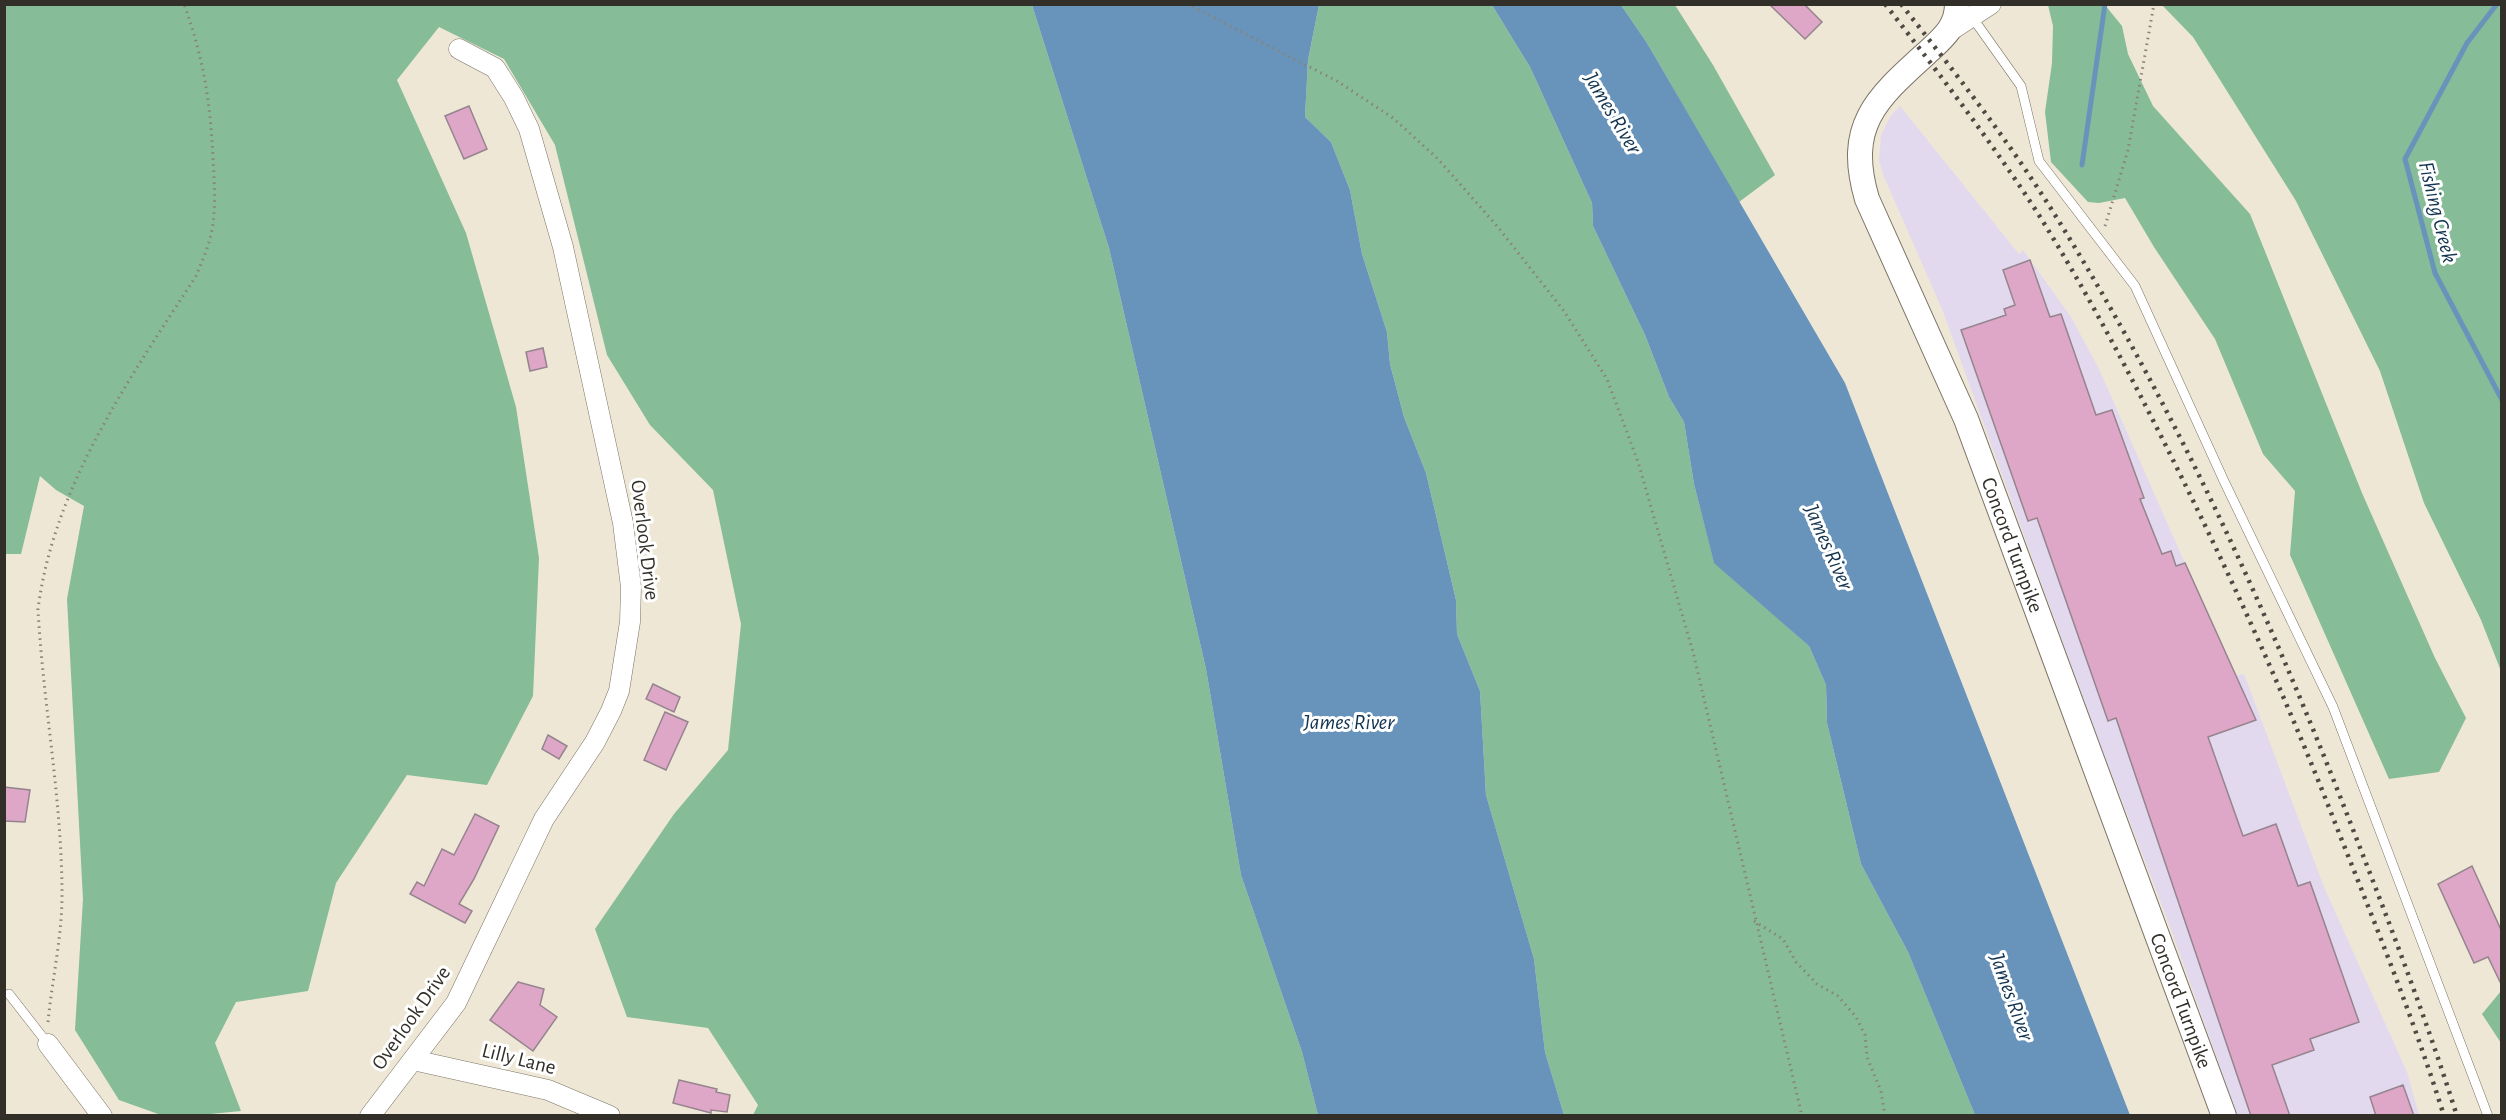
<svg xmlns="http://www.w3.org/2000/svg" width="2506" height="1120" font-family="'Alegreya Sans',sans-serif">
	<rect width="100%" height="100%" fill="#eee7d6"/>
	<path fill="#e2d9ee" d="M1900,106l119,148 4,-4 48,67 28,52 136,307 9,-2 80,213 83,185 12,43h-182l-68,-191 -77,-201 -150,-414 -58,-132 -5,-16 2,-26 9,-18z"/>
	<path fill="#86bc98" d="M4,5h1028l77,243 97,421 35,206 61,177 16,63h-565l5,-10 -50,-77 -81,-11 -32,-88 79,-115 54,-64 13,-126 -28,-134 -63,-65 -43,-70 -52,-210 -51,-86 -65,-32 -42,53 69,153 50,174 23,151 -6,138 -46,89 -80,-10 -71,108 -28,108 -72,11 -21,41 26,68 -41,4h-39l-42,-15 -44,-70 8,-131 -16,-300 17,-93 -28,-16 -16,-14 -19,78h-16z
		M1319,5h173l38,62 62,136 1,23 52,109 24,62 15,25 10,62 20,78 95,84 17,39 1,38 34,141 47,88 67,163h-411l-19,-63 -11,-93 -48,-164 -6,-104 -23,-57 -1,-34 -30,-127 -22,-56 -14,-53 -3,-32 -25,-78 -12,-64 -19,-48 -26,-25 3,-57z
		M1621,5h54l38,60 62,110 -36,27 -92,-159z
		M2048,5h57l17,21 6,28 25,52 97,108 112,279 73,165 31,60 -27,54 -50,7 -99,-224 5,-64 -32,-37 -48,-115 -61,-92 -29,-49 -26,5 -11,-1 -37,-40 -6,-50 7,-49 1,-37z
		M2162,5h339v666l-20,-51 -57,-117 -44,-132 -84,-170 -103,-164z
		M2501,991l1,52h-1l-19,-29z"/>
	<path fill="#6894bc" d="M1032,5h287l-11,55 -3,57 26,25 19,48 12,64 25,78 3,32 14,53 22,56 30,127 1,34 23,57 6,104 48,164 11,93 19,63h-246l-16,-63 -61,-177 -35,-206 -97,-421z
		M1492,5h129l26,38 198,340 285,732h-155l-67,-163 -47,-88 -34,-141 -1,-38 -17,-39 -95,-83 -20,-79 -10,-62 -15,-25 -24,-62 -52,-109 -1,-23 -62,-136z"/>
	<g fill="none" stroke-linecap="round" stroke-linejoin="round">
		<path stroke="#6894bc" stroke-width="5" d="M2497,4l-30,39 -62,116 30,114 67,127
			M2082,165l23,-161"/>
	</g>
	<path fill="#dea7c7" stroke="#95848d" stroke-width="1.5" d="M1769,4h35l18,18 -17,17z
		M469,106l18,43 -23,10 -19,-43z
		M2030,260l20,57 11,-3 35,101 16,-5 32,88 -4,1 22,55 9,-3 5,15 9,-3 71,157 -48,17 35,99 33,-12 22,62 12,-4 49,140 -49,17 4,11 -42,15 18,51h-39l-135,-398 -8,3 -71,-203 -9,3 -67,-191 45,-15 -2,-6 11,-4 -12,-35z
		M543,348l4,19 -17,4 -4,-19z
		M653,684l27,13 -6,15 -28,-13z
		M665,712l23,10 -22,48 -22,-10z
		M548,735l19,11 -8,13 -17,-10z
		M4,787l26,3 -5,32 -21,-1z
		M475,814l24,12 -25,53 -15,25 13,7 -7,12 -55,-29 7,-12 7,4 18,-37 12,6z
		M2472,866l30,66v54l-14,-29 -14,6 -36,-79z
		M518,982l26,7 -4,16 17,12 -24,34 -43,-31z
		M679,1080l38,9 -1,3 14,3 -3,17 -16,-2v3l-38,-10z
		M2403,1085l11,31h-38l-6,-19z"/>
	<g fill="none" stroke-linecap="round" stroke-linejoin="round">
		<defs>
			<path id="service" d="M1972,17l49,69 18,75 96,125 89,195 109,226 155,409
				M9,994l39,50"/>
			<path id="minor" d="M1950,31l41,-27
				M48,1044l54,72
				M413,1060l135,30 62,26
				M370,1116l86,-113 88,-184 51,-77 16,-31 8,-20 11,-69 1,-35 -8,-64 -60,-276 -34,-118 -15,-31 -19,-30 -36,-19"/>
			<g id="tertiary">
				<path id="s1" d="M1957,4c0,22 -13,33 -27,46 -53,48 -85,74 -63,149l99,220 258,697"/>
			</g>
		</defs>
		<use href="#service" stroke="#7b7465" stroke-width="10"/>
		<use href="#minor" stroke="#7b7465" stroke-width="21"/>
		<use href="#tertiary" stroke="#7b7465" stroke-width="26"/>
		<path stroke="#888378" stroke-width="3" stroke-dasharray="1.5 4.5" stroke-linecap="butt" d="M1187,4l150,77 56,37 45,41 59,67 67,85 43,68 31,83 55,190 109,464
			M2105,226l23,-76 26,-146
			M1754,921l29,18 13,23 21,22 21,12 18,21 9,18 2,22 14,34 4,25
			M48,1022c4,-42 14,-85 14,-127 0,-96 -19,-191 -24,-286 16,-124 92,-231 158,-333 7,-17 15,-34 17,-53 3,-21 1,-43 0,-65 -3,-58 -9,-98 -29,-154"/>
		<use href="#service" stroke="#fff" stroke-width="9"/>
		<use href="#minor" stroke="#fff" stroke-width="20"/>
		<use href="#tertiary" stroke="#fff" stroke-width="24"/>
		<path stroke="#4e4a43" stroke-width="4.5" stroke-dasharray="3 6" stroke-linecap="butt" d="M1885,4c53,68 105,136 152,208 49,78 92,160 133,242 62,124 119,250 169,379 37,93 75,187 105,283
			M1901,4c52,66 104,132 149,203 122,194 219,406 302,620 37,95 74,191 105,289"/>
	</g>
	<g text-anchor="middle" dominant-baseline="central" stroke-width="6" stroke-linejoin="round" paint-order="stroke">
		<g font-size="21" fill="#322f29" stroke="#fff">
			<text transform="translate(645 540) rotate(83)">Overlook Drive</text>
			<text stroke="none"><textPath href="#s1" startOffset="606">Concord Turnpike</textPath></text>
			<text stroke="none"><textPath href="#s1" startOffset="1092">Concord Turnpike</textPath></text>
			<text transform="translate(411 1018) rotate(-55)">Overlook Drive</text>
			<text transform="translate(519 1059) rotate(14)">Lilly Lane</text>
		</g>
		<g font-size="22" font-style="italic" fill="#123450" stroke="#fff">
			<text transform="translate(1613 113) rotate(59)">James River</text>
			<text transform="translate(2438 212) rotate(76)">Fishing Creek</text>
			<text transform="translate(1829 547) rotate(66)">James River</text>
			<text x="1349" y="722">James River</text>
			<text transform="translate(2012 997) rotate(70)">James River</text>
		</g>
	</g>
	<rect width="2506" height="1120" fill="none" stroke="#322f29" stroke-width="12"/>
</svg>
